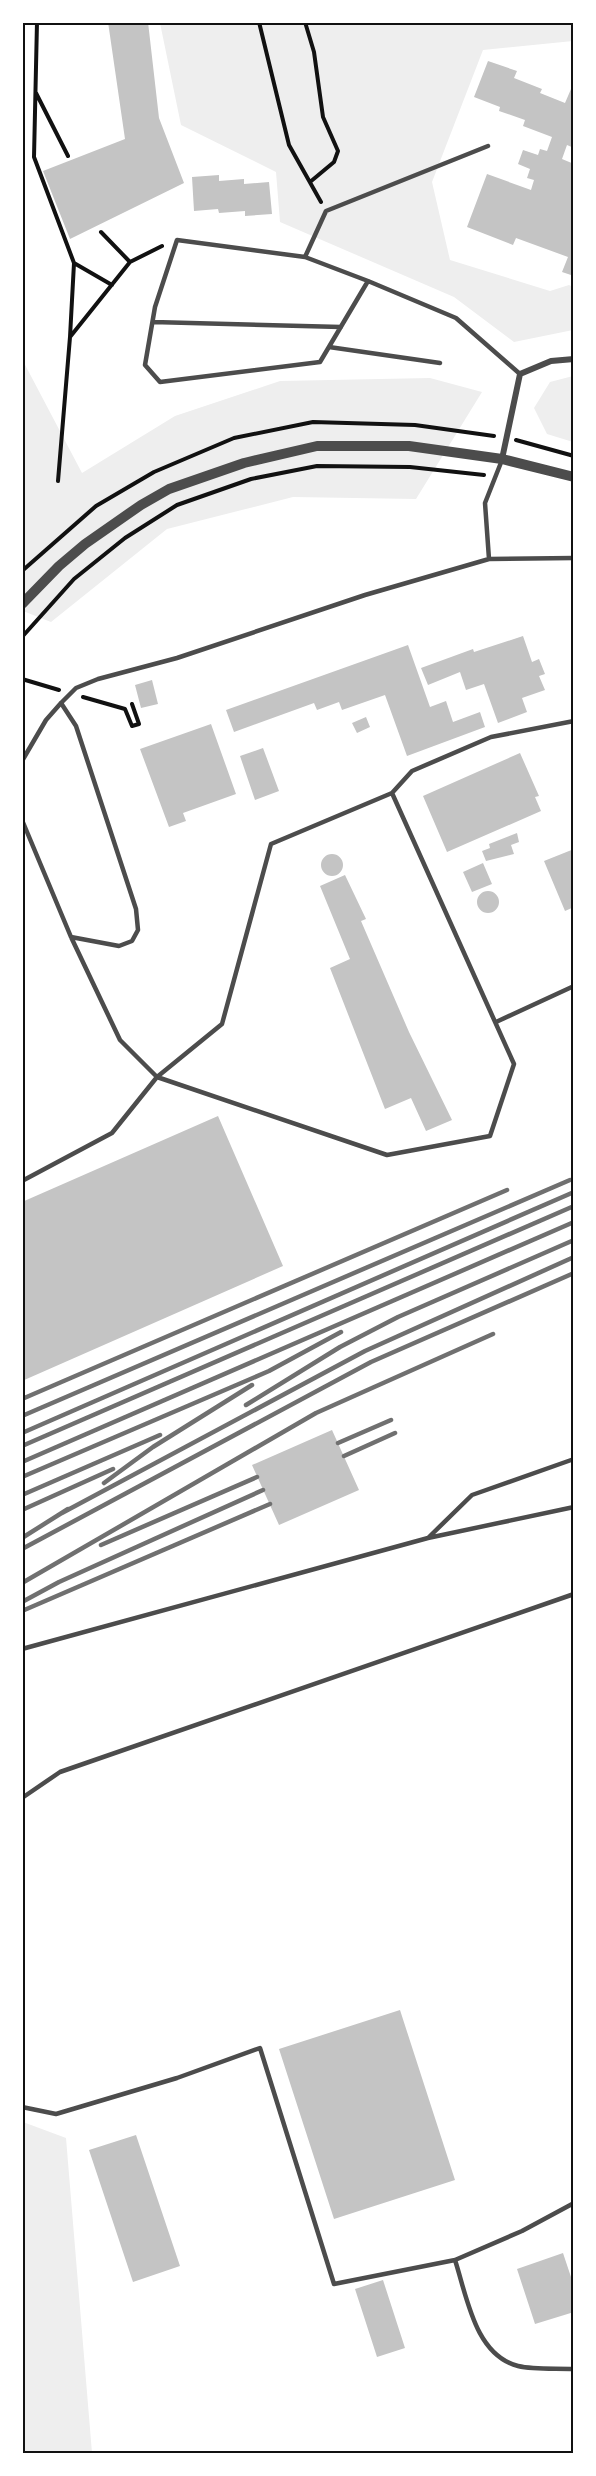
<svg xmlns="http://www.w3.org/2000/svg" width="596" height="2476" font-family="Quicksand,sans-serif">
	<rect width="100%" height="100%" fill="#fff"/>
	<path fill="#eee" d="M160,23h413v18l-90,9 -51,132 18,78 100,31 19,-6 4,2v43l-59,12 -60,-45 -174,-75 -4,-50 -95,-47z
		M22,359l60,114 93,-57 105,-35 150,-3 52,14 -66,107 -123,-2 -126,32 -116,93 -28,-11z
		M573,376l1,1 -1,65 -26,-8 -13,-26 16,-26z
		M23,2122l43,16 26,315h-69z"/>
	<path fill="#c4c4c4" d="M108,22h40l11,96 25,65 -114,56 -27,-68 82,-32z
		M488,61l29,10 -3,7 28,11 -2,4 25,10 9,-21v66l-7,-3 -5,14 12,5v112l-12,-4 6,-15 -52,-19 -3,7 -46,-18 20,-53 44,16 3,-10 -7,-2 3,-9 -12,-5 5,-14 15,5 2,-6 7,2 5,-14 -29,-11 2,-6 -26,-9 1,-4 -26,-10z
		M219,175v6l25,-2v5l25,-2 3,32 -27,2v-5l-26,2 -1,-4 -24,2 -2,-34z
		M523,636l9,26 7,-3 6,15 -6,2 6,14 -23,8 5,14 -29,11 -14,-39 -18,6 -6,-18 -32,13 -7,-17 52,-19 1,3z
		M408,645l22,62 16,-6 7,21 27,-10 5,15 -78,29 -22,-61 -43,15 -3,-8 -22,8 -3,-7 -80,29 -8,-22z
		M152,680l6,24 -17,4 -6,-23z
		M366,717l4,10 -13,6 -5,-10z
		M211,724l25,70 -53,19 3,8 -17,6 -29,-78z
		M263,748l16,43 -24,9 -15,-44z
		M520,753l19,43 -4,1 6,14 -94,41 -24,-56z
		M517,833l2,9 -8,3 3,9 -28,7 -4,-10 8,-3 -1,-4z
		M574,849v58l-9,4 -21,-50z
		M321 865a11 11 0 1 1 22 0a11 11 0 1 1-22 0Z
		M483,863l9,21 -20,8 -9,-20z
		M345,875l21,44 -5,2 48,111 43,88 -26,11 -15,-33 -26,11 -55,-141 20,-9 -30,-73z
		M477 902a11 11 0 1 1 22 0a11 11 0 1 1-22 0Z
		M218,1116l65,150 -261,115v-179z
		M332,1430l27,60 -80,35 -27,-60z
		M400,2010l55,170 -121,39 -55,-170z
		M136,2135l44,131 -47,16 -44,-132z
		M563,2253l11,33v26l-39,12 -18,-55z
		M383,2280l22,68 -28,9 -22,-68z"/>
	<g fill="none" stroke-linecap="round" stroke-linejoin="round">
		<path stroke="#111" stroke-width="4" d="M37,22l-3,135 40,106 -4,74
			M259,22l30,123 32,57
			M305,22l9,30 9,65 15,34 -4,11 -24,20
			M36,93l32,63
			M130,262l32,-16
			M74,263l38,22
			M516,440l58,16
			M58,481l12,-144 60,-75 -29,-30
			M22,571l74,-65 58,-34 80,-34 79,-16 102,3 79,11
			M22,637l52,-58 51,-41 52,-33 74,-26 66,-13 93,1 74,8
			M22,679l37,11
			M83,697l42,12 7,17 7,-2 -7,-20"/>
		<path stroke="#4c4c4c" stroke-width="4.5" d="M305,257l21,-46 162,-65
			M368,281l-48,81 -160,20 -15,-17 10,-58 22,-67 128,17 63,24 88,37 64,56
			M153,322l188,5
			M329,347l111,16
			M489,559l-4,-56 17,-43
			M61,703l15,23 60,183 2,21 -6,11 -13,5 -48,-9
			M22,761l24,-41 15,-17 15,-15 22,-9 79,-21 188,-63 124,-36 85,-1
			M392,793l20,-22 79,-34 83,-16
			M22,820l49,117 49,103 37,37 230,78 103,-19 24,-72 -122,-271 -121,51 -49,180 -65,53 -45,56 -90,48
			M496,1022l78,-36
			M428,1538l44,-43 102,-36
			M22,1649l406,-111 146,-31
			M22,1798l38,-26 514,-178
			M22,2107l34,7 121,-36 83,-30 74,236 121,-24 67,-29 52,-28
			M455,2260c12,37 20,95 63,106 17,4 38,2 56,3"/>
		<path stroke="#4c4c4c" stroke-width="6" d="M502,459l18,-85 31,-13 23,-2"/>
		<path stroke="#4c4c4c" stroke-width="10" d="M22,604l37,-38 26,-22 56,-39 28,-16 75,-26 73,-17h92l93,13 72,18"/>
		<path stroke="#707070" stroke-width="4.5" d="M22,1399l485,-209
			M246,1405l94,-58 58,-30 176,-77
			M22,1416l548,-236
			M22,1433l552,-241
			M338,1443l53,-23
			M22,1446l552,-240
			M344,1456l51,-23
			M22,1462l552,-240
			M22,1477l247,-106 72,-39
			M104,1483l49,-36 99,-62
			M22,1495l138,-60
			M22,1510l91,-41
			M62,1513l303,-162 209,-94
			M22,1538l46,-29
			M101,1545l156,-68
			M22,1549l349,-187 203,-89
			M22,1583l294,-170 177,-79
			M22,1602l37,-20 204,-92
			M22,1611l248,-107"/>
	</g>
	<rect width="596" height="2476" fill="none" stroke="#ffffff" stroke-width="48"/>
	<rect x="24" y="24" width="548" height="2428" fill="none" stroke="#111" stroke-width="2"/>
</svg>
